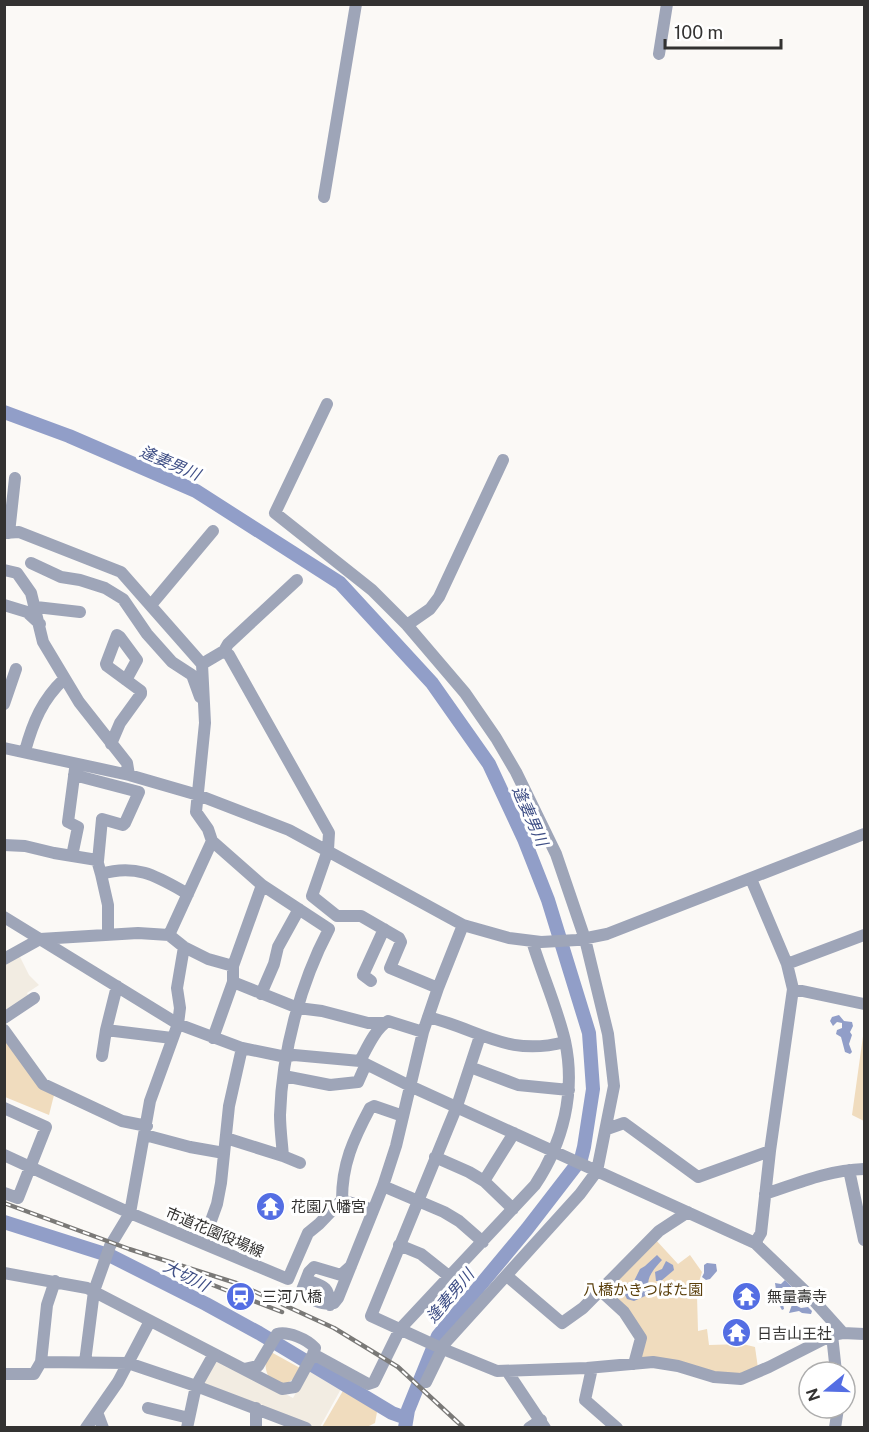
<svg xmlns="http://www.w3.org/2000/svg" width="869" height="1432" font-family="'Public Sans','Noto Sans JP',sans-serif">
	<rect width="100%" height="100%" fill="#fbf9f6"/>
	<path fill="#f2ece2" d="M19,955l10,20 10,10 -12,8 3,6 -25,17v-53z
		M215,1356l78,42 16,-29 32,20 -21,38 -8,1 -113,-41z"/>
	<path fill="#f0dcbe" d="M864,1029v92l-12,-6z
		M4,1038l50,57 -5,20 -44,-18z
		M655,1239l23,25 12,-9 12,17 -3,10 5,3 -1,5 -6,5 1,36 9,-2 2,16 34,-1 12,3 3,21c-29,16 -87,-3 -120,-9l7,-20 -39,-51z
		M271,1352l29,16 -6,11 -9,5 -15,-4c-6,-12 -6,-17 1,-28z
		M344,1389l33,23 -2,11 -8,4h-45z"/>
	<path fill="#919ec8" d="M839,1015l5,6 8,1 1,4 -3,6 2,3 -3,9 3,8 -2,2 -5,-2 -4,-15 -5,-3 1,-4 5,-2v-5l-5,-1 -4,4 -3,-5 2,-4z
		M657,1255l5,5c-8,9 -20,21 -10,33l-18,8 -7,-2 -3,-6 3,-10 5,3 1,5 6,1 -5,-11 6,-12 5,-3z
		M666,1261l7,4 1,5 -13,11h-5l-1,-9 7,-3z
		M707,1263l9,1 1,7 -7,8 -4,1 -4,-3 2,-4v-8z
		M785,1280l10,10 -2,8 4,8 4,2 7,-1 4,4 -1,3 -9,-1 -3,-2 -10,2 4,-11 -9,-15 -4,2 4,20 -2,1 -4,-7 -3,-20 6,1z"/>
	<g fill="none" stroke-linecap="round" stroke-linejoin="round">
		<path stroke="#919ec8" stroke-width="14" d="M4,412l65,24 127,55 144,92 92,100 57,81 35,75 24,61 41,133 4,56 -9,58 -3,12 -54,70 -89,107 -30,74 -3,18
			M4,1222l107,34 95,48 53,29 133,80 14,5"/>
		<path stroke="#9ea5b8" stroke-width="12" d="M659,54l8,-50
			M324,197l32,-193
			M327,404l-52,109 97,77 35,35 58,68 31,45 20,34 40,82 29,85 23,95 6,52 -17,85 -17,23 -135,149 -19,39
			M4,533l15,-1 102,40 81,92 3,59 -9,89 12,17 4,12 50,44 67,44c-29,55 -47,123 -49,186 0,13 2,28 3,41l17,7
			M9,533l6,-55
			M31,563l30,14 19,3 25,8 18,11 24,35 25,28 20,13 8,22
			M4,570l13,3 14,20 12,49 36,60 48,61 2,12
			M4,605l23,7 13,12
			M151,605l62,-74
			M36,607l44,5
			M407,625l23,-16 9,-12 64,-137
			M224,651l4,-7 69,-64
			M202,664l22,-13 5,4 100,178 -1,17 -16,46 25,20h24l38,22 2,4 -11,26 48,20
			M4,704l12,-35
			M111,744l9,-21 21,-29v-3l-34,-25 -1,-2 11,-29 3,2 17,23 -11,20
			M4,748l125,27 69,20 91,35 174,95 46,13 32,4 36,-2 30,-6 257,-100
			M25,751c8,-29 17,-51 39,-72
			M74,775l65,17 -14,31 -2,2 -21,-6 -4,42
			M4,845l21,1 29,7 43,7 4,14c36,-11 57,3 87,20
			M72,856l6,-29 -10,-5 7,-53
			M101,874l7,31v28
			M751,879l36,85 6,25 -23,162 -9,82 -6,10
			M4,917l174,107 64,24 44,9 8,-2 66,6 50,25 345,157 52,50 36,40
			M169,935l43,-94
			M4,959l36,-20 98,-6 31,2 15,12 24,12 25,7
			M787,964l77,-29
			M371,981l-8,-6 21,-46
			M233,982l65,26 24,3 46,12h16
			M793,989l71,15
			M261,994l13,-30 4,-17 21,-38
			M428,1017c53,13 79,40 137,25
			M4,1018l30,-20
			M4,1030l39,54 79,37 25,5
			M106,1030l66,8
			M480,1036l-23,70 -86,210 72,33 54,22 90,-3 66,-6 25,4 36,11 27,2 28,-12 63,-32 11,-2 21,1
			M213,1038l20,-56v-16l29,-81
			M102,1056l4,-26 11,-44
			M360,1061c7,-13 15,-32 28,-40l35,11
			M470,1067l48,18 51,5
			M284,1076l46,9 28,-3 8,-18
			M4,1108l42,19 -28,71 -14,-5
			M607,1129l17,-6 74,54 72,-26
			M145,1135l45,12 34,6
			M226,1138l57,18
			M4,1155l126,58 158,66 20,-46 11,-9 23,-24c0,-36 11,-60 28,-92l4,-2 29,10
			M435,1157l34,15 15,9 29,28
			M849,1170l15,70
			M484,1181l30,-48
			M383,1186l61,26 15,9 24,21
			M765,1194c33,-11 64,-24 99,-25
			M342,1200l31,10
			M203,1243l14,-39 4,-21 8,-77 13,-58
			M399,1245l22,9 29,23
			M351,1266l-10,9 -27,-8 -5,5 -7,18c5,9 22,16 32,13l4,-5 45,-112 13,-40 27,-114 15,-44 25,-63
			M4,1273l83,15 195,101 13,-2 18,-33 2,-6c-8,-9 -27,-17 -38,-14l-19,32 -14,3
			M507,1276l55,47 21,-15 76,-77 29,-19
			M306,1280c16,6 23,5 24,25
			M600,1290l24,22 17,26 -7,26
			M832,1335l4,37
			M313,1354l55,30 6,-2 26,-53 135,-144c28,-42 41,-93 30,-144 -8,-34 -23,-67 -33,-100
			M41,1362l6,-57 8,-24
			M85,1362l9,-71 16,-45 20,-33 20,-112 28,-77 2,-16 -3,-20 7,-41
			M592,1368l-7,32 32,28
			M507,1371l38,57
			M4,1374h30l7,-12 87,1 68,23 110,42
			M148,1408l41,10
			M97,1412l6,16
			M86,1428l32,-46 32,-61
			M187,1428l9,-42 18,-32
			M256,1428v-20
			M529,1428l12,-8
			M835,1428l3,-20"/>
		<defs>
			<path id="rail" d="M4,1203l125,46 107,34 98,45 64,39 66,61
				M195,1278l87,34"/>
		</defs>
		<use href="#rail" stroke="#7a7977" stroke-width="4.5"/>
		<use href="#rail" stroke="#fff" stroke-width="2" stroke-dasharray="7" stroke-linecap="butt"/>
	</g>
	<defs>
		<symbol id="temple-disc" viewBox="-11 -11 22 22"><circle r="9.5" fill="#546ee3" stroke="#fff"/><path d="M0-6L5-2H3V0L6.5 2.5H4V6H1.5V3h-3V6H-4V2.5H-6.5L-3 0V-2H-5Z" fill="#fff"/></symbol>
		<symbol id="station-disc" viewBox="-11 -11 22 22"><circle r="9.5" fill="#546ee3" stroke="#fff"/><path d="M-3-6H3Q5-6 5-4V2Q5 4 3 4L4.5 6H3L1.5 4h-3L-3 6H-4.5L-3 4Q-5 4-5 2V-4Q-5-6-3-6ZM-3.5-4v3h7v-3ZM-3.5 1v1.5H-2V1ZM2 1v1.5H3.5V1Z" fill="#fff"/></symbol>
	</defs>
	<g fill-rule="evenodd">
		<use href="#temple-disc" x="254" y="1190" width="33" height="33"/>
		<use href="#station-disc" x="224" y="1280" width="33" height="33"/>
		<use href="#temple-disc" x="730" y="1280" width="33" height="33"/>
		<use href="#temple-disc" x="720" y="1316" width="33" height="33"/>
	</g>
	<g text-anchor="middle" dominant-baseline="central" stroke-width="6" stroke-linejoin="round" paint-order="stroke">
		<g font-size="15" fill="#333231" stroke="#fff" text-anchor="start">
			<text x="291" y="1206">花園八幡宮</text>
			<text x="262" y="1296">三河八橋</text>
			<text x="767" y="1296">無量壽寺</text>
			<text x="757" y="1333">日吉山王社</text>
		</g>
		<g font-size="15" fill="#333231" stroke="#fff">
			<text transform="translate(215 1232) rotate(23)">市道花園役場線</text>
		</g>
		<g font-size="15" fill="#5a3f0b" stroke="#fff">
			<text x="643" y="1289">八橋かきつばた園</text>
		</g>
		<g font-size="16" font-style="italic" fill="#3f4f86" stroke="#fff">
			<text transform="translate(170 463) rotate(23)">逢妻男川</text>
			<text transform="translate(530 816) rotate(66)">逢妻男川</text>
			<text transform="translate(186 1276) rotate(27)">大切川</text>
			<text transform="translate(450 1296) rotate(-50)">逢妻男川</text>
		</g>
	</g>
	<rect width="869" height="1432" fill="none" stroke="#333231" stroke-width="12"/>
	<g transform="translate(827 1390) rotate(251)"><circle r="28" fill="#ffffff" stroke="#adadad" stroke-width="1.5"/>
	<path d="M0-4.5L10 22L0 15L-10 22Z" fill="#546ee3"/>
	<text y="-9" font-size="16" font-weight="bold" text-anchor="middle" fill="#333231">N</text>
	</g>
	<path d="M665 39v9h116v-9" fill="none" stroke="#333231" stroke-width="3"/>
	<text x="674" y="39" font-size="18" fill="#333231" stroke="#ffffff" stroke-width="4.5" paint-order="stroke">100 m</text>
</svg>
